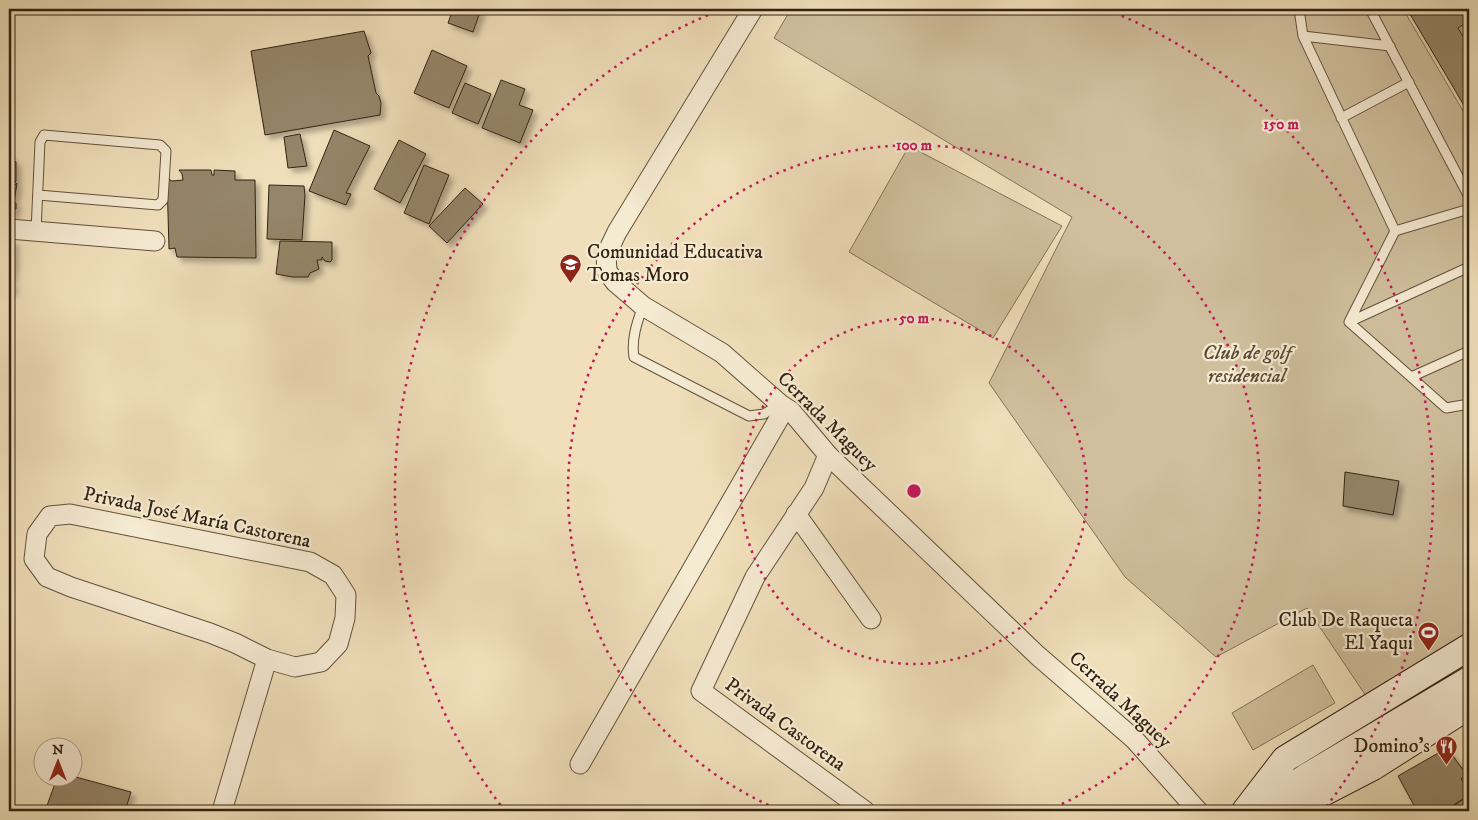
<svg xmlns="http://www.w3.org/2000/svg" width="1478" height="820" font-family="'IM FELL DW Pica',serif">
	<defs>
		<filter id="shadow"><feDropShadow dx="4.5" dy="4.5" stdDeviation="2.5" flood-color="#0004"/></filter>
	</defs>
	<rect width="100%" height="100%" fill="#f0dfba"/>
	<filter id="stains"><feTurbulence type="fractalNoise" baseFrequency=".004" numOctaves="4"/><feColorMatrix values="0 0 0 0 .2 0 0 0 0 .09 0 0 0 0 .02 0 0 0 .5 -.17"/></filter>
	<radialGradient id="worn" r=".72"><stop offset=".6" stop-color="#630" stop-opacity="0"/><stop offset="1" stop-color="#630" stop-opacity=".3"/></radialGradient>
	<path fill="#d0bf9d" stroke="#817158" d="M791,9h612l66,112v519l-99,62 -63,-94 -91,49 -91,-80 -136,-194 83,-166 -298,-179z
		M909,146l153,80 -69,112 -144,-86z
		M1313,665l22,38 -82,47 -21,-37z"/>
	<path fill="#958569" stroke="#322312" filter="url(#shadow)" d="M453,9h28l-8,23 -25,-9z
		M1407,9h62v12l-11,7 11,18v68z
		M364,31l7,22 -3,3 8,37 3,3 2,7 -1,12 -115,20 -14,-84z
		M432,50l35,16 -18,42 -35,-15z
		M501,80l24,9 -6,16 14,5 -13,33 -38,-15z
		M465,83l26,11 -13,30 -26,-11z
		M334,130l36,16 -24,47 5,1 -5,11 -37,-14z
		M300,134l7,32 -19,2 -4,-31z
		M399,140l27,14 -26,49 -26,-14z
		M11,154l1,5 4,3v19l-3,6 4,-4 -3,20h2v6h-2v7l-4,-1 -1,8v-68z
		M424,165l25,10 -20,49 -25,-11z
		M179,170h32l1,5h2v-5l21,1v9h20l1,78 -79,-1 -2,-9 -6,1 -2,-71 5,3 11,-1 -1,-6z
		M269,185l35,1 1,9 -3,45 -35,-1z
		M465,188l18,16 -36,39 -18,-17z
		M9,240l5,1v24l-3,17h-2z
		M280,241l52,1v18l-2,2 -5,-1 -3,-4v3h-5l2,9 -9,4 -2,4h-15l-17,-3z
		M9,283l4,1 -1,8h-3z
		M1345,472l54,9 -6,34 -50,-9z
		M1447,748l20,27 -6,4 8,12v4l-25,16h-27l-19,-35z
		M72,776l59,16 -6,19h-80l12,-33h15z
		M1469,796v15h-25z"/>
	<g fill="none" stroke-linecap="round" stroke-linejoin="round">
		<defs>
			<path id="lane" d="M1299,9l4,27 92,195
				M1370,9l99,188
				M1303,36l87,10
				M1341,118l68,-36
				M36,231l4,-89 4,-7 116,10 6,6 -3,49 -5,5 -120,-10
				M643,306c-6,16 -12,34 -9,51l115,59 15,-2 16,-10
				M1349,322l46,-91 74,-22
				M1349,322l97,86 23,-4
				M1349,322l120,-55
				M1411,377l58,-26"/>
			<path id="street" d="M753,9l-136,223 -11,23 1,16 8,11 28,24 79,47 58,51 11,7 37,44 209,200 97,84 64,72
				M9,229l146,12
				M828,455l-14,33 -59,89 -54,114 164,120
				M70,514l240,48 23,13 13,20 -1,23 -7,26 -17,18 -26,5 -28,-8 -32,-16 -25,-10 -139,-46 -24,-10 -13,-18 3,-25 13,-18z
				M796,514l75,105
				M580,764l205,-356
				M222,811l45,-152"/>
			<path id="secondary" d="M1245,811l40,-52 184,-112
				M1255,811l51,-34 163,-97
				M1288,811l85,-44 96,-61"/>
		</defs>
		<use href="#lane" stroke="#62523c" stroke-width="11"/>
		<use href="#street" stroke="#62523c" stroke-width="21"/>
		<use href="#secondary" stroke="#322312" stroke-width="28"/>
		<use href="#lane" stroke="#f5ead2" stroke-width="9"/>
		<use href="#street" stroke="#f5ead2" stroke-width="19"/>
		<use href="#secondary" stroke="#f5ead2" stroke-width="26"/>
	</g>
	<g fill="none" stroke="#c2185b" stroke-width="2.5" stroke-dasharray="2.5 5">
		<circle cx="914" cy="491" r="173"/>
		<path d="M782 811A346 346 0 1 1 1046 811"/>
		<path d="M505 811A519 519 0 0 1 720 10M1108 10A519 519 0 0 1 1323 811"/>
	</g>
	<defs>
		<symbol id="school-pin" viewBox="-11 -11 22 30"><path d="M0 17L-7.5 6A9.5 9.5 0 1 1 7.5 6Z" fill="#8f2418" stroke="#f5ead2"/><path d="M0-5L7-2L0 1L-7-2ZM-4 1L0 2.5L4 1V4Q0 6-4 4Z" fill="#fff"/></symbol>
		<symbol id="stadium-pin" viewBox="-11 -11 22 30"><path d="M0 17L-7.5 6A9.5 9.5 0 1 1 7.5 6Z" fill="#8f2418" stroke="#f5ead2"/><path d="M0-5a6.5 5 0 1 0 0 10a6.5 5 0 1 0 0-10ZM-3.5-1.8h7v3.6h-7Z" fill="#fff"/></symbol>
		<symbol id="restaurant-pin" viewBox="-11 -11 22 30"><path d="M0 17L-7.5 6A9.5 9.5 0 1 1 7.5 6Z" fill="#8f2418" stroke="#f5ead2"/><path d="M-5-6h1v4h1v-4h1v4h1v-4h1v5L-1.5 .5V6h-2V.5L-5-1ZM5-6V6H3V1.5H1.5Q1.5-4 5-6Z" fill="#fff"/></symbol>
	</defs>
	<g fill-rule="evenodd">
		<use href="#school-pin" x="558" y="252" width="25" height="34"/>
		<use href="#stadium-pin" x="1416" y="620" width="25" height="34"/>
		<use href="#restaurant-pin" x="1434" y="734" width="25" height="34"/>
	</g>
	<g text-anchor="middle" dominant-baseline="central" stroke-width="4.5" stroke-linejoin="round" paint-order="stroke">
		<g font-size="20" fill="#322312" stroke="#f5ead2" text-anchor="end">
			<text x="587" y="252" text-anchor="start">Comunidad Educativa<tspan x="587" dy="23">Tomas Moro</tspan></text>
			<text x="1413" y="620">Club De Raqueta<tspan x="1413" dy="23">El Yaqui</tspan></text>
			<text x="1430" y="746">Domino's</text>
		</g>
		<g font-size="20" font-style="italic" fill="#5a4a35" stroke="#f5ead2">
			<text x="1247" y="353">Club de golf<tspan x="1247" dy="23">residencial</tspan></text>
		</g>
		<g font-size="20" fill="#322312" stroke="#f5ead2">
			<text transform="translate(827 422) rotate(45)">Cerrada Maguey</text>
			<text transform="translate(197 518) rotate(12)">Privada José María Castorena</text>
			<text transform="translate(1120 700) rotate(43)">Cerrada Maguey</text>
			<text transform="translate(785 725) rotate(36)">Privada Castorena</text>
		</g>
	</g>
	<circle cx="914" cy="491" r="8" fill="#c2185b" stroke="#f5ead2" stroke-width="2.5"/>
	<g font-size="15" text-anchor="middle" font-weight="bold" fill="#c2185b" stroke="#f5ead2" stroke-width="4.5" stroke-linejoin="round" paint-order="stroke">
		<text x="1281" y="129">150 m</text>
		<text x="914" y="150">100 m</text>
		<text x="914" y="323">50 m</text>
	</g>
	<rect width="1478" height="820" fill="none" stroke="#f0dfba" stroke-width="30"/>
	<rect x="10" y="10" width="1458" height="800" fill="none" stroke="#322312" stroke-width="2.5"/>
	<rect x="15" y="15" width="1448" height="790" fill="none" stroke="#322312"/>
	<g transform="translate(58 762)"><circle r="24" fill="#f5ead2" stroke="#a79a85"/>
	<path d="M0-4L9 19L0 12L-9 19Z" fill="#8f2418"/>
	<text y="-8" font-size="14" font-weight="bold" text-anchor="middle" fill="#322312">N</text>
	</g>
	<rect width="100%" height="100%" filter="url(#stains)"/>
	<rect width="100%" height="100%" fill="url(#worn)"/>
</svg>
